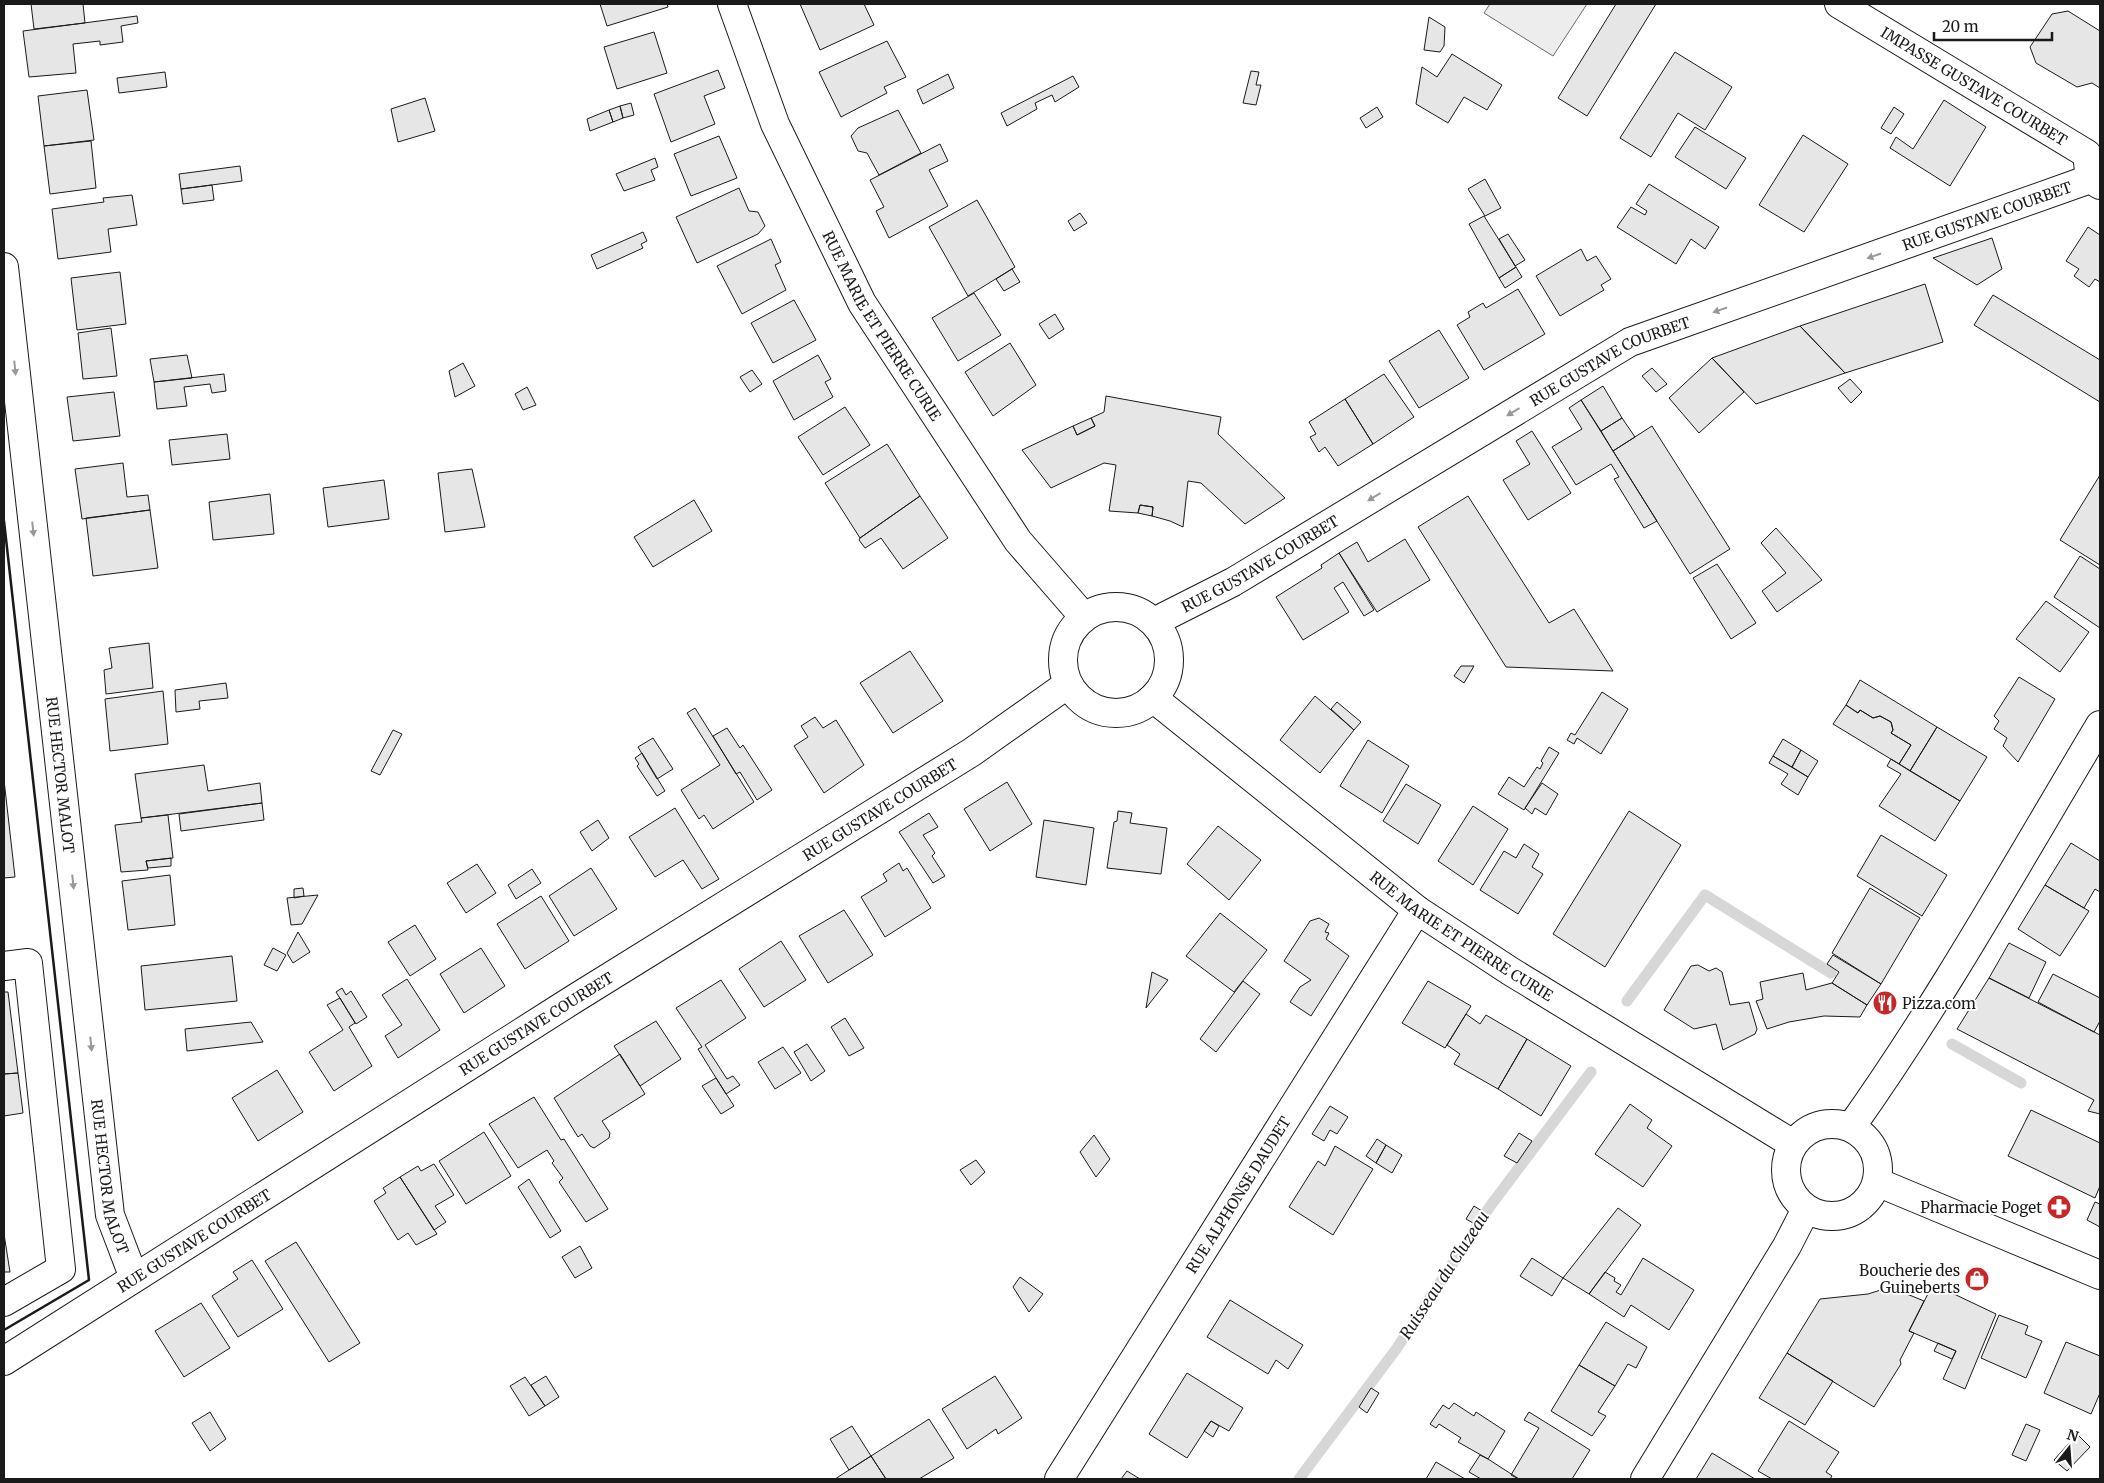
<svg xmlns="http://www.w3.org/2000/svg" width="2104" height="1483" font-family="Merriweather,serif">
	<rect width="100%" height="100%" fill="#fff"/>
	<path fill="#ededed" stroke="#6a6a6a" d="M1490,4h97l-34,52 -69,-43z"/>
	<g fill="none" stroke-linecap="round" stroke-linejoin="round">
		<path stroke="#d7d7d7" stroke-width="11" d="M1627,1001l78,-106 126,78
			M1952,1044l69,39
			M1299,1479l98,-131 94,-143 100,-133"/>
	</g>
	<path fill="#e6e6e6" stroke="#1a1a1a" d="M31,4h52l2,19 -51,6z
		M600,4h67l1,3 -61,19z
		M800,4h64l10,21 -54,25z
		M1616,4h40l-69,112 -29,-18z
		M2068,11l32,20v57l-8,-5 -15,4 -41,-24 -6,-16 22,-33z
		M137,16l1,7 -17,3 2,16 -23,3v-4l-27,3 3,29 -47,4 -6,-46z
		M1429,17l16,10 -1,19 -4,6 -16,-2z
		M654,32l13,41 -50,16 -13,-42z
		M887,41l19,36 -22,10 3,6 -46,24 -22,-45z
		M1675,52l57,35 -27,43 -27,-17 -27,44 -31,-19z
		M1452,54l50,31 -15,25 -23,-13 -16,26 -32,-19 6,-37 15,10z
		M718,70l7,18 -21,8 11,28 -44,18 -17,-48z
		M1251,71l8,1 -3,13h5l-5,20 -13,-2z
		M165,72l2,15 -48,6 -2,-15z
		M948,74l6,14 -31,16 -6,-14z
		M1073,76l6,11 -24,15 -3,-7 -17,8 2,6 -30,17 -6,-13z
		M87,90l7,50 -50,6 -6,-50z
		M425,98l10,33 -37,11 -7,-33z
		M1944,100l42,27 -36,59 -60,-38 6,-11 17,12z
		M631,103l3,12 -11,3 -3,-12z
		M620,106l3,12 -10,4 -4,-12z
		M1377,107l6,10 -17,11 -6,-10z
		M1894,107l10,7 -13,20 -10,-6z
		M609,110l4,12 -23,9 -3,-12z
		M898,110l23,43 -42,22 -12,-22 -9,-2 -7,-15 7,-8z
		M1695,127l51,31 -20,31 -51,-32z
		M1803,135l45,29 -44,68 -45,-27z
		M719,136l18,42 -46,18 -17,-42z
		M91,141l5,47 -46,6 -6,-48z
		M940,144l8,17 -19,9 19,36 -59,32 -13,-27 8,-4 -14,-27z
		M655,158l3,9 -7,3 4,10 -31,11 -8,-17z
		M240,166l2,15 -61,8 -2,-15z
		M1485,179l16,29 -16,8 -17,-27z
		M1649,184l70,43 -14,22 -14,-10 -15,25 -59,-37 14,-20 14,8 2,-4 -11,-7z
		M212,185l2,15 -31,4 -2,-15z
		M739,188l10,23 9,1 7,14 -7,8 -61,29 -21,-46z
		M132,195l5,30 -29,4 3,23 -53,7 -6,-50 52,-7 -1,-4z
		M977,200l38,67 -47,29 -39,-69z
		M1080,213l7,10 -13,8 -6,-10z
		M1484,216l32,51 -17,11 -30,-54z
		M2088,227l12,8v47l-5,-3 -6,8 -15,-11 5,-7 -13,-8z
		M643,232l4,9 -6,3 2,4 -46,21 -6,-14z
		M1508,234l17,26 -10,6 -16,-27z
		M1992,238l10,31 -25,16 -44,-27z
		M771,239l10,23 -6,3 11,25 -44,24 -25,-48z
		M1581,249l6,12 9,-5 15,23 -10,6 3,5 -44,26 -24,-40z
		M1516,267l6,10 -17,11 -6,-10z
		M1012,269l8,13 -16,9 -8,-12z
		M120,272l6,52 -49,6 -6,-52z
		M1925,284l18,58 -98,31 -45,-47z
		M1518,289l27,45 -61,36 -27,-45 13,-8 -2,-5 15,-9 3,5z
		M974,293l27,42 -43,26 -26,-43z
		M1993,295l107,65v42l-126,-77z
		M794,300l22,40 -43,23 -22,-40z
		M1055,314l9,15 -15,10 -10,-15z
		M1800,326l45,47 -89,31 -44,-46z
		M111,328l6,48 -34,3 -5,-46z
		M1439,330l30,48 -50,30 -30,-47z
		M1010,343l26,42 -43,31 -28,-44z
		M187,355l5,23 -38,4 -4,-23z
		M818,355l13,24 -6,3 8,15 -39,23 -21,-39z
		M1712,358l32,34 -45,41 -30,-35z
		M463,363l12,23 -20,11 -6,-26z
		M1652,368l15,16 -11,8 -14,-16z
		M752,370l10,14 -12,8 -10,-15z
		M224,374l2,17 -14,2 -2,-9 -26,3 3,19 -30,3 -3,-27z
		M1384,374l30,43 -41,27 -28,-45z
		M1850,379l12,13 -11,11 -13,-15z
		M1603,386l19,32 -21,13 -20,-31z
		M527,387l9,18 -13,5 -8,-16z
		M114,392l6,44 -47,5 -6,-44z
		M1106,396l115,21 -3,17 67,64 -40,26 -44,-41 -13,-2 -5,46 -13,-6 -18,-5 1,-9 -13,-2 -2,8 -29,-2 7,-46 -12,-2 -53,25 -29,-38 51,-24 4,9 18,-9 -4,-8 13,-6z
		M1345,399l28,45 -35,22 -13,-19 -6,5 -9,-15 6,-3 -7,-12z
		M1581,400l76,121 -13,7 -30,-49 5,-2 -8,-13 -35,21 -24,-38 30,-18 -13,-21z
		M845,407l25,38 -47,30 -25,-38z
		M1091,418l4,8 -18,9 -4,-9z
		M1622,418l13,19 -22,14 -12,-20z
		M1652,426l78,123 -40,25 -77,-123z
		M1532,431l39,62 -43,27 -25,-40 27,-16 -14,-23z
		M227,434l3,25 -58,6 -3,-25z
		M887,444l33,52 -60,42 -35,-55z
		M123,463l4,34 21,-2 2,15 -68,9 -7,-50z
		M472,469l13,58 -40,5 -7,-59z
		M2100,475v90l-40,-25z
		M384,480l5,39 -61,8 -5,-39z
		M270,494l4,40 -61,6 -4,-38z
		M920,496l28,42 -45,31 -22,-31 -16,10 -6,-8 1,-2z
		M1468,496l81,127 25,-14 39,62 -107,-4 -88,-140z
		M694,500l18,31 -59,36 -19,-30z
		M1140,505l13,2 -1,9 -14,-3z
		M150,510l8,58 -65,8 -7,-58z
		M1776,528l46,52 -45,32 -15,-21 24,-18 -25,-30z
		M1405,539l25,41 -53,32 -38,-59 18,-11 11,20z
		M1339,553l35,57 -10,6 -21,-34 -9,6 15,24 -46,28 -27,-43 46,-29 -1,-3z
		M2080,556l20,13v59l-46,-31z
		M1717,564l39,59 -25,16 -38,-61z
		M2046,601l43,31 -29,40 -44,-33z
		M149,643l4,45 -47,6 -2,-24 8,-2 -3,-20z
		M910,651l33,50 -50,32 -33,-50z
		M1461,666h13l-10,17 -10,-7z
		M2019,677l36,22 -37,63 -15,-16 4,-8 -13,-9 5,-8 -5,-5z
		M1860,680l77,47 -27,44 -11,-7 12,-19 -20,-12 2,-3 -2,-8 -11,-6 -7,2 -13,-8 -2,3 -12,-8z
		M226,683l2,15 -29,3 1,8 -24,3 -1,-22z
		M163,691l5,53 -58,7 -5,-52z
		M1602,692l26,17 -27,45 -24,-16 -3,6 -7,-4 4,-7 4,2z
		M1315,696l39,34 -34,43 -40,-33z
		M1337,702l24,20 -7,8 -23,-21z
		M1846,705l12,8 2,-3 13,8 7,-2 11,6 2,8 -2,3 20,12 -12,19 -66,-40z
		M695,708l59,94 -41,27 -9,-14 -5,4 -18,-29 39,-25 -33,-52z
		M815,717l8,11 13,-8 28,45 -40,28 -30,-47 14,-9 -7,-11z
		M1937,727l50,30 -27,44 -50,-30z
		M727,728l13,20 3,-3 29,45 -15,10 -17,-28 -4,2 -23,-38z
		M393,730l9,4 -22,41 -9,-4z
		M653,738l20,31 -16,10 -19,-32z
		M1783,739l18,11 -9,17 -19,-11z
		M1368,740l41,26 -27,47 -42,-27z
		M1549,747l10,6 -35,57 -26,-16 11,-17 15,10 13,-20 3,2 3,-6 -2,-2z
		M1801,750l17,11 -10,16 -16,-10z
		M642,753l23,38 -8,5 -20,-30 2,-2 -4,-6z
		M1773,756l35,21 -10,18 -17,-11 7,-10 -19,-11z
		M1891,759l69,42 -25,40 -56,-35 22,-32 -14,-8z
		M204,765l4,26 52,-8 2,20 -121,15 -6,-44z
		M4,780l11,97 -11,1z
		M1007,782l25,42 -42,27 -26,-42z
		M1542,783l16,11 -12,21 -11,-7 -3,6 -7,-6z
		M1406,784l35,21 -23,39 -35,-23z
		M262,803l2,17 -83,11 -2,-17z
		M1473,806l35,23 -35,56 -35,-24z
		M675,808l44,71 -17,10 -19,-29 -28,17 -26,-40z
		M1118,811l14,2 -2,10 37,5 -6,46 -54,-6 7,-46 3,-1z
		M1629,811l52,34 -76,122 -52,-33z
		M929,813l9,14 -15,8 12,18 -3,3 13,20 -12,7 -34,-51z
		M168,815l5,43 -27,3 2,9 -27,2 -6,-47 27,-3 -1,-4z
		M598,820l11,18 -17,13 -12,-19z
		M1044,820l50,8 -8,57 -50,-8z
		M1218,826l43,34 -32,40 -42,-36z
		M1881,835l66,40 -25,41 -65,-40z
		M2071,843l29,18v31l-5,-3 -11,19 -39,-23z
		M1524,844l15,10 -7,13 11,7 -25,40 -38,-24 24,-39 12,7z
		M171,858v8l-23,2 -2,-7z
		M899,863l4,8 4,-3 24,40 -46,29 -24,-40 26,-16 -4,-7z
		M477,864l19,29 -30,20 -19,-30z
		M591,868l26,41 -43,27 -25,-40z
		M532,869l9,14 -25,16 -8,-14z
		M170,875l5,50 -47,5 -6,-49z
		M2045,885l44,26 -29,45 -42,-27z
		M303,888l1,8 -10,2v-9z
		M1870,888l50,30 -39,66 -49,-31z
		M318,895l-16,29 -11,1 -4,-27z
		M541,896l28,45 -44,28 -28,-45z
		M844,910l29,45 -45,28 -29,-47z
		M1220,913l47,37 -33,42 -48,-36z
		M1319,918l10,6 -4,8 4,1 -3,6 23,17 -38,60 -21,-14 10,-15 11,-7 -27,-19 26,-40z
		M415,925l21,34 -26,17 -22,-34z
		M298,932l12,20 -17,11 -6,-10z
		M781,941l25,39 -42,27 -25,-38z
		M2009,943l37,19 -17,36 -40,-20z
		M273,948l13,7 -9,16 -13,-6z
		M481,948l24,38 -41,27 -24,-39z
		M1833,955l48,29 -14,21 -35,-22 7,-11 -12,-8z
		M232,956l5,45 -92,9 -4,-44z
		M1698,965l11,6 7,-3 6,4 8,33 19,-3 8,27 -2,5 -32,16 -7,-26 -22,5 -30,-19 27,-44z
		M1152,972l16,8 -22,28z
		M1803,973l3,17 26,-7 35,22 -7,12 -36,-1 -35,6 -22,7 -11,-28 7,-2 -3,-17z
		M2053,974l47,24v23l-6,11 -56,-30z
		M1989,978l111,57v79l-12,-3 6,-11 -137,-71z
		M407,979l33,51 -42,28 -13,-22 17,-11 -20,-30z
		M721,980l25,38 -41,27 22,34 6,-3 7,9 -14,9 -28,-45 4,-2 -26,-39z
		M1243,981l17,13 -44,58 -16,-13z
		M1428,981l43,25 -26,42 -43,-25z
		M342,988l4,7 5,-4 16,26 -11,7 -20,-32z
		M4,992h4l10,81 -14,1z
		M340,998l15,25 -6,4 23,39 -38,25 -25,-39 34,-22 -16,-25z
		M1466,1014l14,10 6,-9 41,24 -29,50 -44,-25 6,-10 -13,-9z
		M845,1018l19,30 -15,8 -18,-29z
		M656,1021l25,38 -41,27 -26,-40z
		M251,1022l12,20 -76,9 -2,-22z
		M1527,1039l44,27 -30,50 -43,-27z
		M807,1044l18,27 -14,10 -17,-29z
		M783,1047l18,26 -26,16 -17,-27z
		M620,1054l25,40 -43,27 8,12 -1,5 -15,10 -4,-2 -8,-12 -4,3 -24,-39z
		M277,1070l26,42 -45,29 -26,-43z
		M18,1073l5,40 -19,3v-42z
		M716,1078l18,28 -13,8 -19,-28z
		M534,1097l27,43 3,-1 44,70 -22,13 -27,-40 4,-4 -11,-15 2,-2 -7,-11 -29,18 -29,-44z
		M1630,1104l22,16 -5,8 25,18 -29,41 -48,-33z
		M1330,1106l18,11 -11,17 -7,-4 -6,11 -12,-7z
		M2031,1110l69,33v43l-5,12 -87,-42z
		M484,1132l27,44 -45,28 -27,-43z
		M1519,1133l13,8 -15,22 -13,-7z
		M1094,1135l16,24 -14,18 -16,-25z
		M1377,1139l9,6 -10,18 -10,-7z
		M1386,1145l16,10 -10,18 -16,-10z
		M1335,1146l38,23 -40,66 -44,-28 29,-46 7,5z
		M976,1160l9,12 -14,13 -11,-15z
		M434,1164l20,31 -19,11 11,16 -12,8 -34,-53 18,-11 3,5z
		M400,1177l37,57 -21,11 -8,-12 -10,7 -24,-39 12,-8 -3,-5z
		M529,1179l32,52 -11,7 -32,-51z
		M2095,1202l5,2v23l-13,-7z
		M1474,1206l8,5 -9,12 -7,-4z
		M1618,1208l23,17 -52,69 -26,-16z
		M4,1234l6,38h-6z
		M296,1242l64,101 -31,19 -64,-101z
		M580,1246l12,22 -17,10 -13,-21z
		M1532,1258l31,20 -11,18 -32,-20z
		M1643,1258l51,32 -25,40 -38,-25 -7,12 -35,-23 16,-22 10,6 -1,3 7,4 -5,7 5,3z
		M252,1260l31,49 -45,28 -26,-41 26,-17 -5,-7z
		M1020,1277l23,17 -14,18 -16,-25z
		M1933,1284l63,30 -31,75 -22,-10 13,-28 -47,-20z
		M1890,1287l34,14 -15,30 5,2 -14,27 1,4 -27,43 -87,-54 33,-54 48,-5z
		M1230,1300l73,45 -15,24 -12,-9 -8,14 -61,-37z
		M201,1303l29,45 -46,29 -29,-46z
		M1999,1315l29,11 -3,8 17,7 -16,37 -45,-20z
		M1606,1322l41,25 -11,21 -8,-4 -13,22 -36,-21z
		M2066,1342l34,14v37l-9,21 -47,-21z
		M1938,1343l18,8 -4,8 -18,-8z
		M1787,1353l46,28 -28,44 -46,-27z
		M1579,1365l36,21 -17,26 8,4 -14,20 -41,-25z
		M1187,1373l56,35 -14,23 -18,-10 -24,37 -38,-24z
		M546,1376l13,21 -14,9 -14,-21z
		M995,1376l27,42 -24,16 -2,-5 -29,20 -25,-40z
		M525,1377l20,29 -16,10 -19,-30z
		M1371,1388l8,5 -12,20 -8,-6z
		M1454,1403l20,13 2,-4 29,19 -17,28 -30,-17 3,-4 -22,-14 -3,4 -6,-4 13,-19 6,4z
		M210,1412l16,27 -16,12 -18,-28z
		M1529,1412l61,38 -18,29h-53l-8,-4 28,-47 -15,-8z
		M929,1419l25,39 -35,21h-33l-15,-23z
		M1211,1421l8,5 -6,11 -9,-6z
		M1789,1421l50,31 -13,20 6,4 -2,3h-58l-14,-8z
		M2026,1424l14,6 -14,31 -14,-6z
		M852,1426l19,30 -22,14 -19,-31z
		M2077,1434l13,13 -23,24 -13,-11z
		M1712,1453l43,26h-59z
		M1480,1455l8,4 31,20h-38l-12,-7z
		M871,1456l15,23h-51l14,-9z
		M1436,1462l29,17h-39z
		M1127,1471l13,8h-19z"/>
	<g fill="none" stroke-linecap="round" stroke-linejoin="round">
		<defs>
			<g id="minor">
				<path id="s1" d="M732,4l43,120 87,179 156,238 66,76"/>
				<path id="s2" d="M1839,4l248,150 3,25"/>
				<path id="s3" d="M4,267l106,948 24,63"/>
				<circle cx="1116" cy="660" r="53"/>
				<path id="s4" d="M1154,622l79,-40 397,-240 460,-163 10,6"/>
				<path id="s5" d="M1153,698l264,212 93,61 283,173"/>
				<path d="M4,966l24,-3 33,306 -57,33"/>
				<path d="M1877,1182l223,93"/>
				<path id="s6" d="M4,1361l570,-362 398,-247 96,-68"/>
				<path id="s7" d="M1059,1479l358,-569"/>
			</g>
			<path id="major" d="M1786 1170a46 46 0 1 1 92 0a46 46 0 1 1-92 0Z
				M1851,1127c91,-128 168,-267 249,-402
				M1645,1479l142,-233 19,-37"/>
		</defs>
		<use href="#minor" stroke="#1a1a1a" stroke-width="30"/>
		<use href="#major" stroke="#1a1a1a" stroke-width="30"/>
		<use href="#minor" stroke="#fff" stroke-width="28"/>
		<use href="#major" stroke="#fff" stroke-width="28"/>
		<path stroke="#1a1a1a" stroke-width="2.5" d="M4,521l85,759 -85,50"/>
	</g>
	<defs><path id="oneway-solid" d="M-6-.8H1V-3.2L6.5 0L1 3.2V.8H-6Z" transform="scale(1.25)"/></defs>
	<g fill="#989898">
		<use href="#oneway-solid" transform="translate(1874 256) rotate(161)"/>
		<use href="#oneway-solid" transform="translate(1720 310) rotate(161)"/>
		<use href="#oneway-solid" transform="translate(15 368) rotate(84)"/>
		<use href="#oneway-solid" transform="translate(1513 412) rotate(149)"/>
		<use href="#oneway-solid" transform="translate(1374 497) rotate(149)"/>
		<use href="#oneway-solid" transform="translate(33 529) rotate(84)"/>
		<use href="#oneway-solid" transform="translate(73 882) rotate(84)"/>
		<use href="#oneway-solid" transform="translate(91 1044) rotate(84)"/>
	</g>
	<defs>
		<symbol id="restaurant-disc" viewBox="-11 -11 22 22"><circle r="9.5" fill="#c62828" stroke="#fff"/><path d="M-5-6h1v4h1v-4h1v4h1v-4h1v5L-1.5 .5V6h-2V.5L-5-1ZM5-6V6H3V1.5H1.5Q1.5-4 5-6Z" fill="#fff"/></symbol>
		<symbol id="pharmacy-disc" viewBox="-11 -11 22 22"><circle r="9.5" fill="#c62828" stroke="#fff"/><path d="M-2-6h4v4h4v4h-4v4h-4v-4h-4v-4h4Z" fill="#fff"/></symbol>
		<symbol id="shop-disc" viewBox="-11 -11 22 22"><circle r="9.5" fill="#c62828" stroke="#fff"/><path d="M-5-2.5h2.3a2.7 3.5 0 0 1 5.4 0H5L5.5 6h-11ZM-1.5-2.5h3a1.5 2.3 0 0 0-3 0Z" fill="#fff"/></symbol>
	</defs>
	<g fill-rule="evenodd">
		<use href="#restaurant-disc" x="1871" y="989" width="28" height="28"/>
		<use href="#pharmacy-disc" x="2045" y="1193" width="28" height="28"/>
		<use href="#shop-disc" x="1963" y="1265" width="28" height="28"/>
	</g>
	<g text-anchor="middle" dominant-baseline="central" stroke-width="4" stroke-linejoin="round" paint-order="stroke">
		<g font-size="15" fill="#1a1a1a" stroke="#fff">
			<text stroke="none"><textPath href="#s2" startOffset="158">IMPASSE GUSTAVE COURBET</textPath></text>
			<text stroke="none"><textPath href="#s4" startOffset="931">RUE GUSTAVE COURBET</textPath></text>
			<text stroke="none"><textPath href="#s1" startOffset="356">RUE MARIE ET PIERRE CURIE</textPath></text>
			<text stroke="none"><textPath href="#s4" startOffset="526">RUE GUSTAVE COURBET</textPath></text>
			<text stroke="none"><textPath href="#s4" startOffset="121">RUE GUSTAVE COURBET</textPath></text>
			<text stroke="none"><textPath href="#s3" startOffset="511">RUE HECTOR MALOT</textPath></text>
			<text stroke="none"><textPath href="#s6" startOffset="1035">RUE GUSTAVE COURBET</textPath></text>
			<text stroke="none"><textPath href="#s5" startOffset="390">RUE MARIE ET PIERRE CURIE</textPath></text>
			<text stroke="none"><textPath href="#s6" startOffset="630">RUE GUSTAVE COURBET</textPath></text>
			<text stroke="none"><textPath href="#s3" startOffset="916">RUE HECTOR MALOT</textPath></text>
			<text stroke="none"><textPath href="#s7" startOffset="336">RUE ALPHONSE DAUDET</textPath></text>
			<text stroke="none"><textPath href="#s6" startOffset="225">RUE GUSTAVE COURBET</textPath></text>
		</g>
		<g font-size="15" fill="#1a1a1a" stroke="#fff" text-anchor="end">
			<text x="1902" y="1003" text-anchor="start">Pizza.com</text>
			<text x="2042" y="1207">Pharmacie Poget</text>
			<text x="1960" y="1270">Boucherie des<tspan x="1960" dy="17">Guineberts</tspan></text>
		</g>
		<g font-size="16" font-style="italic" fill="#1a1a1a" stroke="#fff">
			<text transform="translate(1444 1275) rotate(-57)">Ruisseau du Cluzeau</text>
		</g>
	</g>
	<rect width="2104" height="1483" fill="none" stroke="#1a1a1a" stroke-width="10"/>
	<g transform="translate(2069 1448) rotate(17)" stroke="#ffffff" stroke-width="4" paint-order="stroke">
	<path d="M0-4L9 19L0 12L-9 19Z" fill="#1a1a1a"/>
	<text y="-8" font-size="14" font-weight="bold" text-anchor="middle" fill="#1a1a1a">N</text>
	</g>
	<path d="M1934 32v8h118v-8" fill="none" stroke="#1a1a1a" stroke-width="2.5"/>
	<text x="1942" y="32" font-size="15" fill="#1a1a1a" stroke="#ffffff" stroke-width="4" paint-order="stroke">20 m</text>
</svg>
